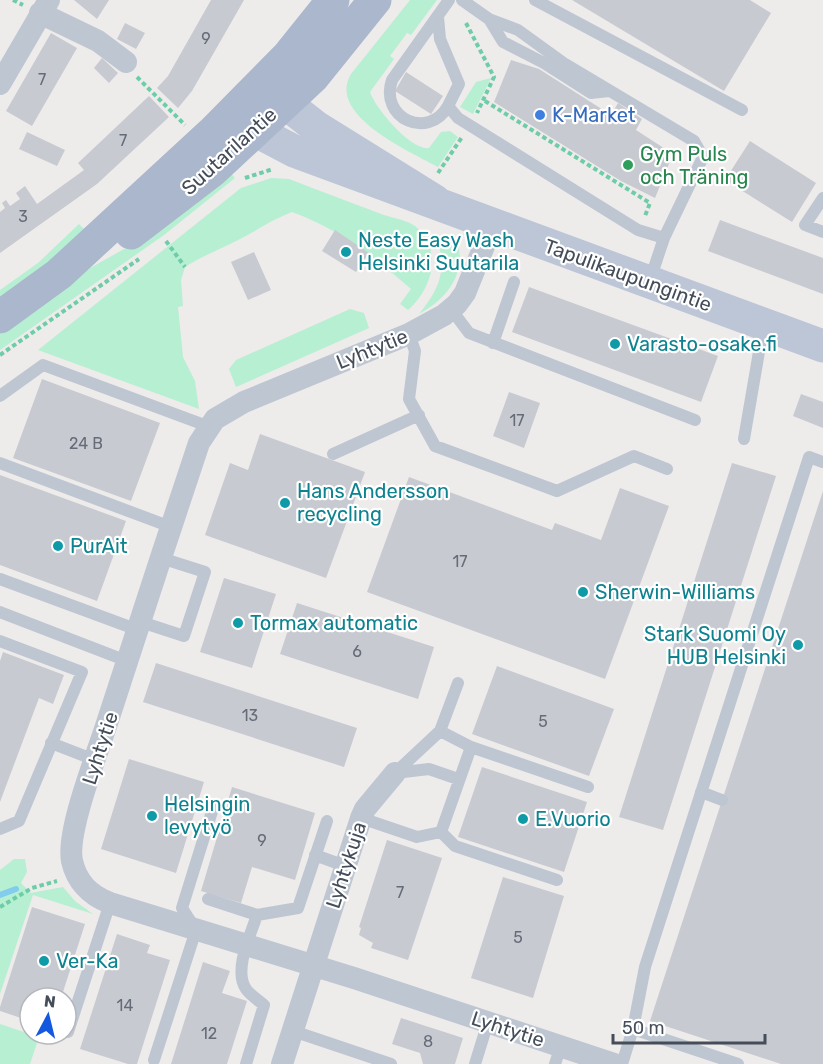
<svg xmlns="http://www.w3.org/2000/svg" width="823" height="1064" font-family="Rubik,sans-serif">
	<rect width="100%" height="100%" fill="#eeebeb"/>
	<path fill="#b7efd2" d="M410,0h27l-26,35 -4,-2 -17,23 4,3 -24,33c5,16 41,59 59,56l12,-16 9,-1 8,6 -20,30c-27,-15 -112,-52 -87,-93z
		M491,78l-18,36 -13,-7 16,-25z
		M228,170l7,8 -71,57 -164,115v-18l90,-64 70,-39z
		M271,178l18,1c31,12 63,24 95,36 9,3 23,5 31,11 29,24 17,63 -7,84l-8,-6 11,-15c-38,-33 -72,-60 -119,-77 -15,6 -26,12 -39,20 -22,13 -46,21 -68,35l-4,13 2,26 -5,1 5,50 12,24 4,28 -161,-59 203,-162z
		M79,224l7,7 -86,70v-11l38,-27z
		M440,236l18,8c8,32 -13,56 -39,70 21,-26 28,-43 18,-76z
		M350,309l14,4 5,15 -133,59 -7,-18 7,-9z
		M14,859h11l2,13 -6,11 10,10 32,-6 12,14 18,13 -60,-19 -33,99v-124z
		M0,1024l39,13 -9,27h-30z"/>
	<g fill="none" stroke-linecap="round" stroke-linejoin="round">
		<path stroke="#82cced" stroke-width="6" d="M0,895l16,-6"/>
	</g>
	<path fill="#c8cad1" d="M74,0h35l-12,19z
		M211,0h33l-52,91 -14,17 -21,-20 11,-12z
		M572,0h178l21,13 -47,78z
		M125,23l20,10 -9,16 -19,-10z
		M51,33l26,15 -45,78 -26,-15z
		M102,58l16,15 -9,10 -15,-15z
		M511,60l28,9 72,46 7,-12 24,16 -6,11 37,24 -18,44 -34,-17 -127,-79z
		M406,72l37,24 -12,18 -36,-23z
		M149,96l20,21 -72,67 -97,69v-41l5,-4 -3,-5 4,-3 4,6 10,-7 -4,-6 9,-7 12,18 47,-34 -6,-7z
		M27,132l38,18 -8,16 -38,-17z
		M750,141l66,42 -24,39 -67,-42z
		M720,220l103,38v36l-115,-43z
		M335,230l34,23 -13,19 -34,-21z
		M254,252l17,38 -23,10 -17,-38z
		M529,287l189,69 -17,46 -189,-70z
		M42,379l118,44 -29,78 -118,-43z
		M509,392l31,11 -16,45 -31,-12z
		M801,394l22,8v26l-30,-12z
		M260,434l105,38 -39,106 -121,-43 25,-72 18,7z
		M732,463l44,13 -113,354 -44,-13z
		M0,475l126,46 -29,80 -97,-36z
		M409,477l143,53 3,-7 46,17 19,-52 49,18 -64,173 -238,-87z
		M823,491v573h-42l-131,-43z
		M224,578l52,16 -24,74 -52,-16z
		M297,603l137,44 -16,52 -138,-45z
		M3,652l61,23 -11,29 -14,-6 -39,104v-141z
		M156,663l201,65 -13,39 -201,-65z
		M497,666l117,43 -25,67 -117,-42z
		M129,759l75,23 -28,91 -75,-24z
		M482,767l105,35 -23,70 -106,-35z
		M232,787l83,26 -20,67 -43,-13 -11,36 -40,-12z
		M387,840l55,18 -34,102 -37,-12 2,-5 -14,-8 2,-7 -2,-1z
		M503,877l61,19 -31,102 -62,-20z
		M32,907l53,17 -24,74h-31v23l-30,-10v-4z
		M117,934l33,11 -3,8 23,7 -33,104h-9l-48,-15z
		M203,962l27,9 -8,22 25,8 -20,63h-56z
		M401,1018l62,20 -8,26h-32l-3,-11 -28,-9z"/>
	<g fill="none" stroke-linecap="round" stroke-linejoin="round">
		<path stroke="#6ecda8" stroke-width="4" stroke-dasharray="4.5 3" stroke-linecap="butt" d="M13,0l10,5
			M466,23l28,54 -17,36
			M137,77l48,48
			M485,101l165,102 -5,13
			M438,173l24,-36
			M245,178l28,-9
			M166,241l19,26
			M0,355l139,-96
			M0,907l32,-19 25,-7"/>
		<path stroke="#bec6d2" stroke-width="12" d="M462,0l27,19 29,11 47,34 129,77 9,16 -39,81 -14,42
			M535,0l207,110
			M438,17l2,22 19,45 -11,22 10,12 180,112 26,8
			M489,19l14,23 41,21 47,30 18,-2
			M448,106c-20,35 -69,12 -56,-26l57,-80
			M823,198l-18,27 18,7
			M451,309l18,24 226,87
			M409,334l6,17 -6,48 26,47 122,45 77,-35 33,13
			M493,343l21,-61
			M0,396l43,-31 167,62
			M744,439l16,-93 8,-19
			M333,454l86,-39
			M0,463l171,64
			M0,579l138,51
			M0,612l127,49
			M141,622l43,14 21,-64 -44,-14
			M0,641l82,31 -63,149 -19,8
			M440,731l31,16 -30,85 14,14 102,34
			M51,743l44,17
			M471,747l117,40
			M395,773l45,-42 18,-48
			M395,773l34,-4 29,10
			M701,792l21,8
			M361,818l56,19 24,-5
			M315,855l30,11
			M208,899l49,16 41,-7 29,-87
			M293,1031l98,33
			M68,1032l42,-129
			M154,1060l42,-130 -14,-22 32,-103
			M246,1064l18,-59c-6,-5 -14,-10 -18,-16 -13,-19 5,-55 11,-74
			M475,1064l13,-42
			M555,1064l6,-18
			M622,1064l11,-35
			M738,1064l-105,-35 12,-62 164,-510 14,5"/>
		<path stroke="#bec6d2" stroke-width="22" d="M40,13l58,28 28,21
			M0,84l49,-84
			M493,224l-28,69 -8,11 -13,11 -35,19 -165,68 -29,17 -16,24c-31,92 -61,185 -91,277 -10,32 -42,111 -36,141 5,22 18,34 38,42l244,75 260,86
			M282,1064l79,-246 4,-9 30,-36"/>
		<path stroke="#bdc6d6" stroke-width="33" d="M435,201l-119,-74 -32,-25 -35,-6 7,35 38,20 529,195"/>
		<path stroke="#aab7cc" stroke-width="33" d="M131,233l81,-62 101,-94 62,-77
			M0,317l59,-43 153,-141 76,-77 45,-56"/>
	</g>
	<circle fill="#3f7fe0" stroke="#fff" stroke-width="2" cx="540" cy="115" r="6"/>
	<circle fill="#2e9e5b" stroke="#fff" stroke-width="2" cx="628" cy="165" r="6"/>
	<g fill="#0f9aa8" stroke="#fff" stroke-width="2">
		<circle cx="346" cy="252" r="6"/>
		<circle cx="615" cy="344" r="6"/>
		<circle cx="285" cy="503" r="6"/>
		<circle cx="58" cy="546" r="6"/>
		<circle cx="583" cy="592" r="6"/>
		<circle cx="238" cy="623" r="6"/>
		<circle cx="798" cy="645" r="6"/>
		<circle cx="152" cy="816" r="6"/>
		<circle cx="523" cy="819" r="6"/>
		<circle cx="44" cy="961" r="6"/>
	</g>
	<g text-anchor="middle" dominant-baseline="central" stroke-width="4.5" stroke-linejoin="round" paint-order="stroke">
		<g font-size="16" fill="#656c77">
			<text x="206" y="38">9</text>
			<text x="42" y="79">7</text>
			<text x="123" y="140">7</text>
			<text x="23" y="216">3</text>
			<text x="517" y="420">17</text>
			<text x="86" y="443">24 B</text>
			<text x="460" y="561">17</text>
			<text x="357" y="651">6</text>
			<text x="250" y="715">13</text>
			<text x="543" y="721">5</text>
			<text x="262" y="840">9</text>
			<text x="400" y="892">7</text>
			<text x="518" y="937">5</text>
			<text x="125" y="1005">14</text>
			<text x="209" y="1033">12</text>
			<text x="428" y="1041">8</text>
		</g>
		<g font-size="20" fill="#366cbe" stroke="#fff" text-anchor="start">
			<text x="552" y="115">K-Market</text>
		</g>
		<g font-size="20" fill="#444d59" stroke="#fff">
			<text transform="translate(229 151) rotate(-42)">Suutarilantie</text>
			<text transform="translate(628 275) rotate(20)">Tapulikaupungintie</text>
			<text transform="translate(372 349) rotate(-22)">Lyhtytie</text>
			<text transform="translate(100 748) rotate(-72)">Lyhtytie</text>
			<text transform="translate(346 865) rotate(-72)">Lyhtykuja</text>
			<text transform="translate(508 1029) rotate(18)">Lyhtytie</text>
		</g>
		<g font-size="20" fill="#27864d" stroke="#fff" text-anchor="start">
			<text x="640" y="154">Gym Puls<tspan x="640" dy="23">och Träning</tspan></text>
		</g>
		<g font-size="20" fill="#0d838f" stroke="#fff" text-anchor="start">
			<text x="358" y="240">Neste Easy Wash<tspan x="358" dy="23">Helsinki Suutarila</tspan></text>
			<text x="627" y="344">Varasto-osake.fi</text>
			<text x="297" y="491">Hans Andersson<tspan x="297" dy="23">recycling</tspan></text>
			<text x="70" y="546">PurAit</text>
			<text x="595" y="592">Sherwin-Williams</text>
			<text x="250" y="623">Tormax automatic</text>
			<text x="786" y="634" text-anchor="end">Stark Suomi Oy<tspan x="786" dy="23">HUB Helsinki</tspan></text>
			<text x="164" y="804">Helsingin<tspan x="164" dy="23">levytyö</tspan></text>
			<text x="535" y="819">E.Vuorio</text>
			<text x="56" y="961">Ver-Ka</text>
		</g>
	</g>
	<g transform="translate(48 1016) rotate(7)"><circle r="28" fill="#ffffff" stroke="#b4b8bd" stroke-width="1.5"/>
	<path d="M0-4.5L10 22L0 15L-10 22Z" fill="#1458df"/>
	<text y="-9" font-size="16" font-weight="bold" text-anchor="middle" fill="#444d59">N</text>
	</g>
	<path d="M613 1034v9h152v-9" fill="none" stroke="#444d59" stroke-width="3"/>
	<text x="622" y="1034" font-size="18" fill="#444d59" stroke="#ffffff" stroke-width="4.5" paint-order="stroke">50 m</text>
</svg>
